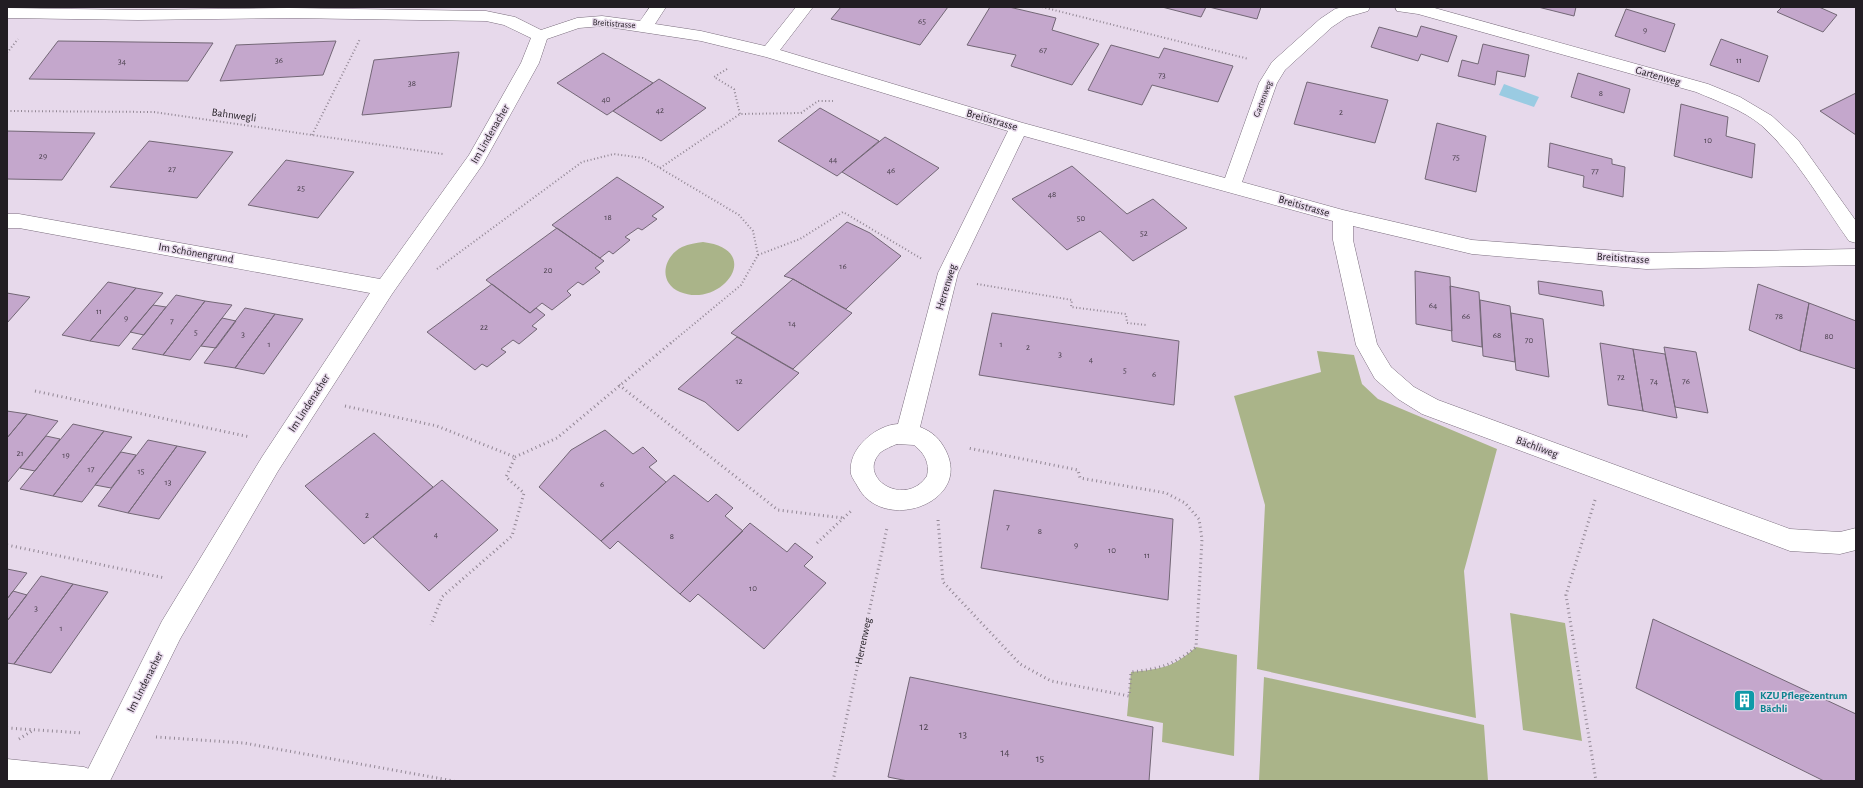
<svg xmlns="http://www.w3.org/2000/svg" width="1863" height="788" font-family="'Alegreya Sans',sans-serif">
	<rect width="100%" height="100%" fill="#e7d9eb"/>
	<path fill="#aab489" d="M703,242c63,8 18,67 -23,50 -23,-10 -16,-36 2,-45 7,-3 14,-4 21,-5z
		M1317,351l37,4 8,29 16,15 119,50 -33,122 12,147 -219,-49 8,-164 -31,-109 87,-24z
		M1510,613l55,10 17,118 -59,-11z
		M1196,647l41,8 -3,101 -72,-14 1,-19 -36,-7 4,-44c30,-3 42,-4 65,-25z
		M1264,677l220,48 4,56h-229z"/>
	<path fill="#9acbe2" d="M1504,84l35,13 -5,10 -35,-12z"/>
	<path fill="#c4a7cc" stroke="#736776" d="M841,7h107l-28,38 -89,-26z
		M990,7h19l47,11 -4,12 47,14 -27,41 -61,-19 5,-11 -49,-10z
		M1162,7h44l-5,10z
		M1209,7h52l-4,12z
		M1538,7h38l-2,9z
		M1782,7h37l18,8 -14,17 -46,-20z
		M1626,9l49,15 -10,28 -50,-16z
		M1421,26l36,10 -9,26 -27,-8 -3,7 -47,-14 8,-20 38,10z
		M1721,39l47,17 -9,26 -49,-17z
		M58,41l155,2 -25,38 -159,-2z
		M336,41l-13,34 -103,6 16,-36z
		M1483,44l46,11 -4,22 -28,-6 -2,14 -37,-9 4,-16 16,4z
		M1111,45l48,13 5,-10 69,18 -15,36 -66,-17 -10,20 -54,-15z
		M459,52l-8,55 -89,8 12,-55z
		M603,53l50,30 -46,32 -50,-32z
		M1578,73l52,16 -6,24 -53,-16z
		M659,79l47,29 -45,33 -48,-30z
		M1307,82l81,18 -13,43 -81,-19z
		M1856,93v42l-36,-24z
		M1681,104l47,13 -2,19 29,8 -3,34 -78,-22z
		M820,108l59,33 -42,35 -59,-35z
		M1437,123l49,13 -10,56 -51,-13z
		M7,131l88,2 -33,47 -55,-1z
		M885,137l54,31 -42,37 -55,-33z
		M149,141l84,11 -36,46 -87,-11z
		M1550,143l62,16v5l13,3 -2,30 -40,-10 1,-11 -36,-9z
		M286,160l68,12 -36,46 -70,-13z
		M1072,166l55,48 26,-15 34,29 -54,33 -33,-30 -33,19 -55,-51z
		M617,177l47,30 -12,9 5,3 -15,11 -4,-2 -13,9 5,3 -17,14 -4,-3 -9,7 -48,-33z
		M847,222l23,11 31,23 -55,53 -53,-30 -9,-3z
		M557,228l47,33 -9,7 5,4 -17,13 -5,-3 -11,9 4,4 -19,15 -10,-7 -12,10 -44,-33z
		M1415,271l35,6 2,54 -36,-7z
		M793,279l59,34 -59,56 -62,-36z
		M1538,281l64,10 2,15 -65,-12z
		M108,282l28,6 -46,53 -28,-6z
		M492,284l38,29 6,-5 9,7 -13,11 5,3 -18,15 -6,-4 -12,9 5,3 -19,15 -5,-3 -7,6 -48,-38z
		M1758,284l51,19 -9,48 -51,-21z
		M1450,286l29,6 3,55 -30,-6z
		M136,288l27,5 -44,53 -29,-5z
		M7,293l23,4 -23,26z
		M176,295l29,6 -42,54 -31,-6z
		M1480,300l30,6 5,56 -32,-6z
		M205,301l27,4 -42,55 -27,-5z
		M1809,303l47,18v48l-56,-18z
		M153,305l13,2 -22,28 -14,-3z
		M245,308l30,6 -40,54 -31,-5z
		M992,313l187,28 -5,64 -195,-30z
		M1511,313l32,6 6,58 -33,-7z
		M275,314l28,5 -39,55 -29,-6z
		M222,318l14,3 -20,27 -15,-2z
		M737,337l62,36 -61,58 -33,-29 -27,-13z
		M1600,343l33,6 10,62 -35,-6z
		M1664,347l32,5 12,61 -33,-6z
		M1633,349l32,5 12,64 -34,-7z
		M7,411l20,3 -20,24z
		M27,414l31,7 -51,62v-45z
		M73,424l31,7 -51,65 -33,-7z
		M605,430l28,24 10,-7 14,14 -8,6 17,15 -65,59 -62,-54 32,-37z
		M104,431l28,6 -50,65 -29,-6z
		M374,433l59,54 -69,57 -59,-58z
		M46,436l14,3 -25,32 -15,-3z
		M148,440l29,6 -49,67 -30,-7z
		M177,446l29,6 -47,67 -31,-6z
		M121,452l15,3 -25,33 -16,-3z
		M674,475l34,27 8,-8 17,14 -8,8 18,15 -63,63 -62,-53 -8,8 -9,-8z
		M442,480l56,50 -69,61 -56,-54z
		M994,490l179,29 -5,81 -187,-32z
		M750,523l37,29 8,-9 18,14 -9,9 22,17 -62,66 -66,-55 -8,8 -10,-8z
		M7,569l20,4 -20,26z
		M41,576l32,8 -59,80 -7,-1v-42z
		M73,584l35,8 -57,81 -37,-9z
		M13,591l14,4 -20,26v-22z
		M1653,619l203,95v67h-32l-188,-93z
		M910,677l243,50 -4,54h-241l-20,-4z"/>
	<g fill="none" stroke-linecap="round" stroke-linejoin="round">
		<defs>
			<path id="minor" d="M650,7h16l-11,17 46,7 64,15 31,-39h17l-33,43 243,73 202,55 34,-95 13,-21 48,-43 15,-10 8,-2h27l-2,4 -21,6 -15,10 -47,43 -8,13 -35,99 101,28 129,30 174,13 210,-4v16l-210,4 -174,-15 -119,-28v14l24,104 14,23 23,20 24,13 352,129 50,3 16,-4v22l-16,4 -50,-3 -368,-137 -24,-15 -23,-20 -19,-34 -23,-105v-19l-309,-85 -66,137 -38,154c13,5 20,12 26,24 26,52 -63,83 -88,36 -2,-4 -6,-9 -7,-13 -4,-25 25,-49 47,-50l40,-151 70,-142 -242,-74 -65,-16 -99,-15 -23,2 -32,11 -8,24 -56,101 -91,130 -114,177 -98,168 -70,142h-28l80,-160 100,-164 108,-164 -351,-65h-12v-14h12l361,65 89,-124 52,-92 10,-25 -27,-13 -18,-4 -198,-3 -150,2 -131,-2v-10l131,2 150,-2 198,3 29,6 26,13 36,-12 25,-2 38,5zM897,444l17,1c10,8 16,17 13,31 -22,33 -72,1 -46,-24 4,-3 11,-6 16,-8z
				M1395,7h36l277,77 32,13 32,19 26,24 58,81v22l-7,-2c-27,-38 -53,-85 -88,-116 -18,-15 -44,-24 -65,-33l-278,-78 -21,-3z"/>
			<path id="major" d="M7,759l77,8 10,4 4,10h-91z"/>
		</defs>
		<use href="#minor" stroke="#7a6d7d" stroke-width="1"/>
		<use href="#major" stroke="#7a6d7d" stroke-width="1"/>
		<path stroke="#928794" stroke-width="2" stroke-dasharray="1 2.5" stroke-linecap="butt" d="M1042,7l207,52
			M7,53l11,-14
			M727,69l-13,8 20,12 6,25
			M7,111l147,1 289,42
			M312,135l48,-96
			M660,168l80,-54 61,-1 17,-12h15
			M758,255l42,-16 43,-27 79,47
			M437,269l145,-107 32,-8 29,4 96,57 14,16 5,24 -17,30 -70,58
			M977,284l95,16 -1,7 55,7 1,9 19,2"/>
		<path stroke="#928794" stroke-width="3" stroke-dasharray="1 3.5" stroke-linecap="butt" d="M619,385l159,125 65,8
			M35,391l215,46
			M345,406l92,20 78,31 -9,20 18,16 -12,43 -70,61 -11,28
			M515,457l42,-19 115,-96
			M1595,500l-29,95 30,186
			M938,520l5,62 77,82 31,17 78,15 2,-24c28,-3 43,-7 65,-25l6,-108 -3,-20 -14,-16 -19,-10 -86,-15 -2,-8 -110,-22
			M817,543l34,-32
			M7,545l158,33
			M7,728l76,5
			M156,737l88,6 210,38
			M19,739l13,-8
			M833,781l54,-253"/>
		<use href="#minor" fill="#fff" fill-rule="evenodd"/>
		<use href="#major" fill="#fff" fill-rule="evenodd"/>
	</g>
	<defs>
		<symbol id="building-square" viewBox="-11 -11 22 22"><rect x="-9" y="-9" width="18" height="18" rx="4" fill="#0f9aa8" stroke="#e7d9eb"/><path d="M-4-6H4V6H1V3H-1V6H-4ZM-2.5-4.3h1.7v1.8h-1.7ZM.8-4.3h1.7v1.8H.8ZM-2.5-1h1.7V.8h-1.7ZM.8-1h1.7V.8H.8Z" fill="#fff"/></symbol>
	</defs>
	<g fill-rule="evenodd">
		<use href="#building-square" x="1732" y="688" width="25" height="25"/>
	</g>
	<g text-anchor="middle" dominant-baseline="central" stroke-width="3" stroke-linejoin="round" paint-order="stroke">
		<g font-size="9" fill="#4a404d">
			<text x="922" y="21">65</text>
			<text x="1645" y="30">9</text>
			<text x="1043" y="50">67</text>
			<text x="279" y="60">36</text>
			<text x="1739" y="60">11</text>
			<text x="122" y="61">34</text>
			<text x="1162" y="75">73</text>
			<text x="412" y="83">38</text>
			<text x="1601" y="93">8</text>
			<text x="606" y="99">40</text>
			<text x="660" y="110">42</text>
			<text x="1341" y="112">2</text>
			<text x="1708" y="140">10</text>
			<text x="43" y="156">29</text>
			<text x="1456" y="157">75</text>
			<text x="833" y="159">44</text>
			<text x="172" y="169">27</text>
			<text x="891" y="170">46</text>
			<text x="1595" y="171">77</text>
			<text x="301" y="188">25</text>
			<text x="1052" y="194">48</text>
			<text x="608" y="217">18</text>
			<text x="1081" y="218">50</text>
			<text x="1144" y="233">52</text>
			<text x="843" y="266">16</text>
			<text x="548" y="270">20</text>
			<text x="1433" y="305">64</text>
			<text x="99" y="311">11</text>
			<text x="1466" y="316">66</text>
			<text x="1779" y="316">78</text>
			<text x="126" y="318">9</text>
			<text x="172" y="321">7</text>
			<text x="792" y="323">14</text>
			<text x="484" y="327">22</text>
			<text x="196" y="332">5</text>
			<text x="243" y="334">3</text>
			<text x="1497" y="335">68</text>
			<text x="1829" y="336">80</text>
			<text x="1529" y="340">70</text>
			<text x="269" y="344">1</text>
			<text x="1001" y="344">1</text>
			<text x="1028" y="347">2</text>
			<text x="1060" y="354">3</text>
			<text x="1091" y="359">4</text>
			<text x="1125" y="370">5</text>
			<text x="1154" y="374">6</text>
			<text x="1621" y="377">72</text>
			<text x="739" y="381">12</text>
			<text x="1654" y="381">74</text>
			<text x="1686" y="381">76</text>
			<text x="20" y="453">21</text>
			<text x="66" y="455">19</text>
			<text x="91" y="469">17</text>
			<text x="141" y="471">15</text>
			<text x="168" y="482">13</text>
			<text x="602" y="484">6</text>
			<text x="367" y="515">2</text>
			<text x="1008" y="527">7</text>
			<text x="1040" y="531">8</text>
			<text x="436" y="534">4</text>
			<text x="672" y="536">8</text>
			<text x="1076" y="545">9</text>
			<text x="1112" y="550">10</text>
			<text x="1147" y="555">11</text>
			<text x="753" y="588">10</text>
			<text x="36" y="608">3</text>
			<text x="61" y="628">1</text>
		</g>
		<g font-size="9" fill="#221d23" stroke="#e7d9eb">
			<text transform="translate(614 24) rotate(4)">Breitistrasse</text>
			<text transform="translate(1263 99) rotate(-69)">Gartenweg</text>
		</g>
		<g font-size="11" fill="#221d23" stroke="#e7d9eb">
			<text transform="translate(1658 76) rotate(16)">Gartenweg</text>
			<text transform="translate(234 115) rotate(8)">Bahnwegli</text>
			<text transform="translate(992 120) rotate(16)">Breitistrasse</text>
			<text transform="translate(490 134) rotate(-60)">Im Lindenacher</text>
			<text transform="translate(1304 206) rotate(16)">Breitistrasse</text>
			<text transform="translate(196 253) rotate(10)">Im Schönengrund</text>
			<text transform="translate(1623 258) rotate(4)">Breitistrasse</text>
			<text transform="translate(946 287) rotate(-73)">Herrenweg</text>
			<text transform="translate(309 403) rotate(-57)">Im Lindenacher</text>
			<text transform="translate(1537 447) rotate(20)">Bächliweg</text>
			<text transform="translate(863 641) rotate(-78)">Herrenweg</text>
			<text transform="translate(145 682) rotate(-63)">Im Lindenacher</text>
		</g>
		<g font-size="11" font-weight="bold" fill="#0d838f" stroke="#e7d9eb" text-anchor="start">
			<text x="1760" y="695">KZU Pflegezentrum<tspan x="1760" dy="13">Bächli</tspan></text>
		</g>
		<g font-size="11" fill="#4a404d">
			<text x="924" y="726">12</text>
			<text x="963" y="734">13</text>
			<text x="1005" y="752">14</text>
			<text x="1040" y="758">15</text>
		</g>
	</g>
	<rect width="1863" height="788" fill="none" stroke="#221d23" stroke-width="16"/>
</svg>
